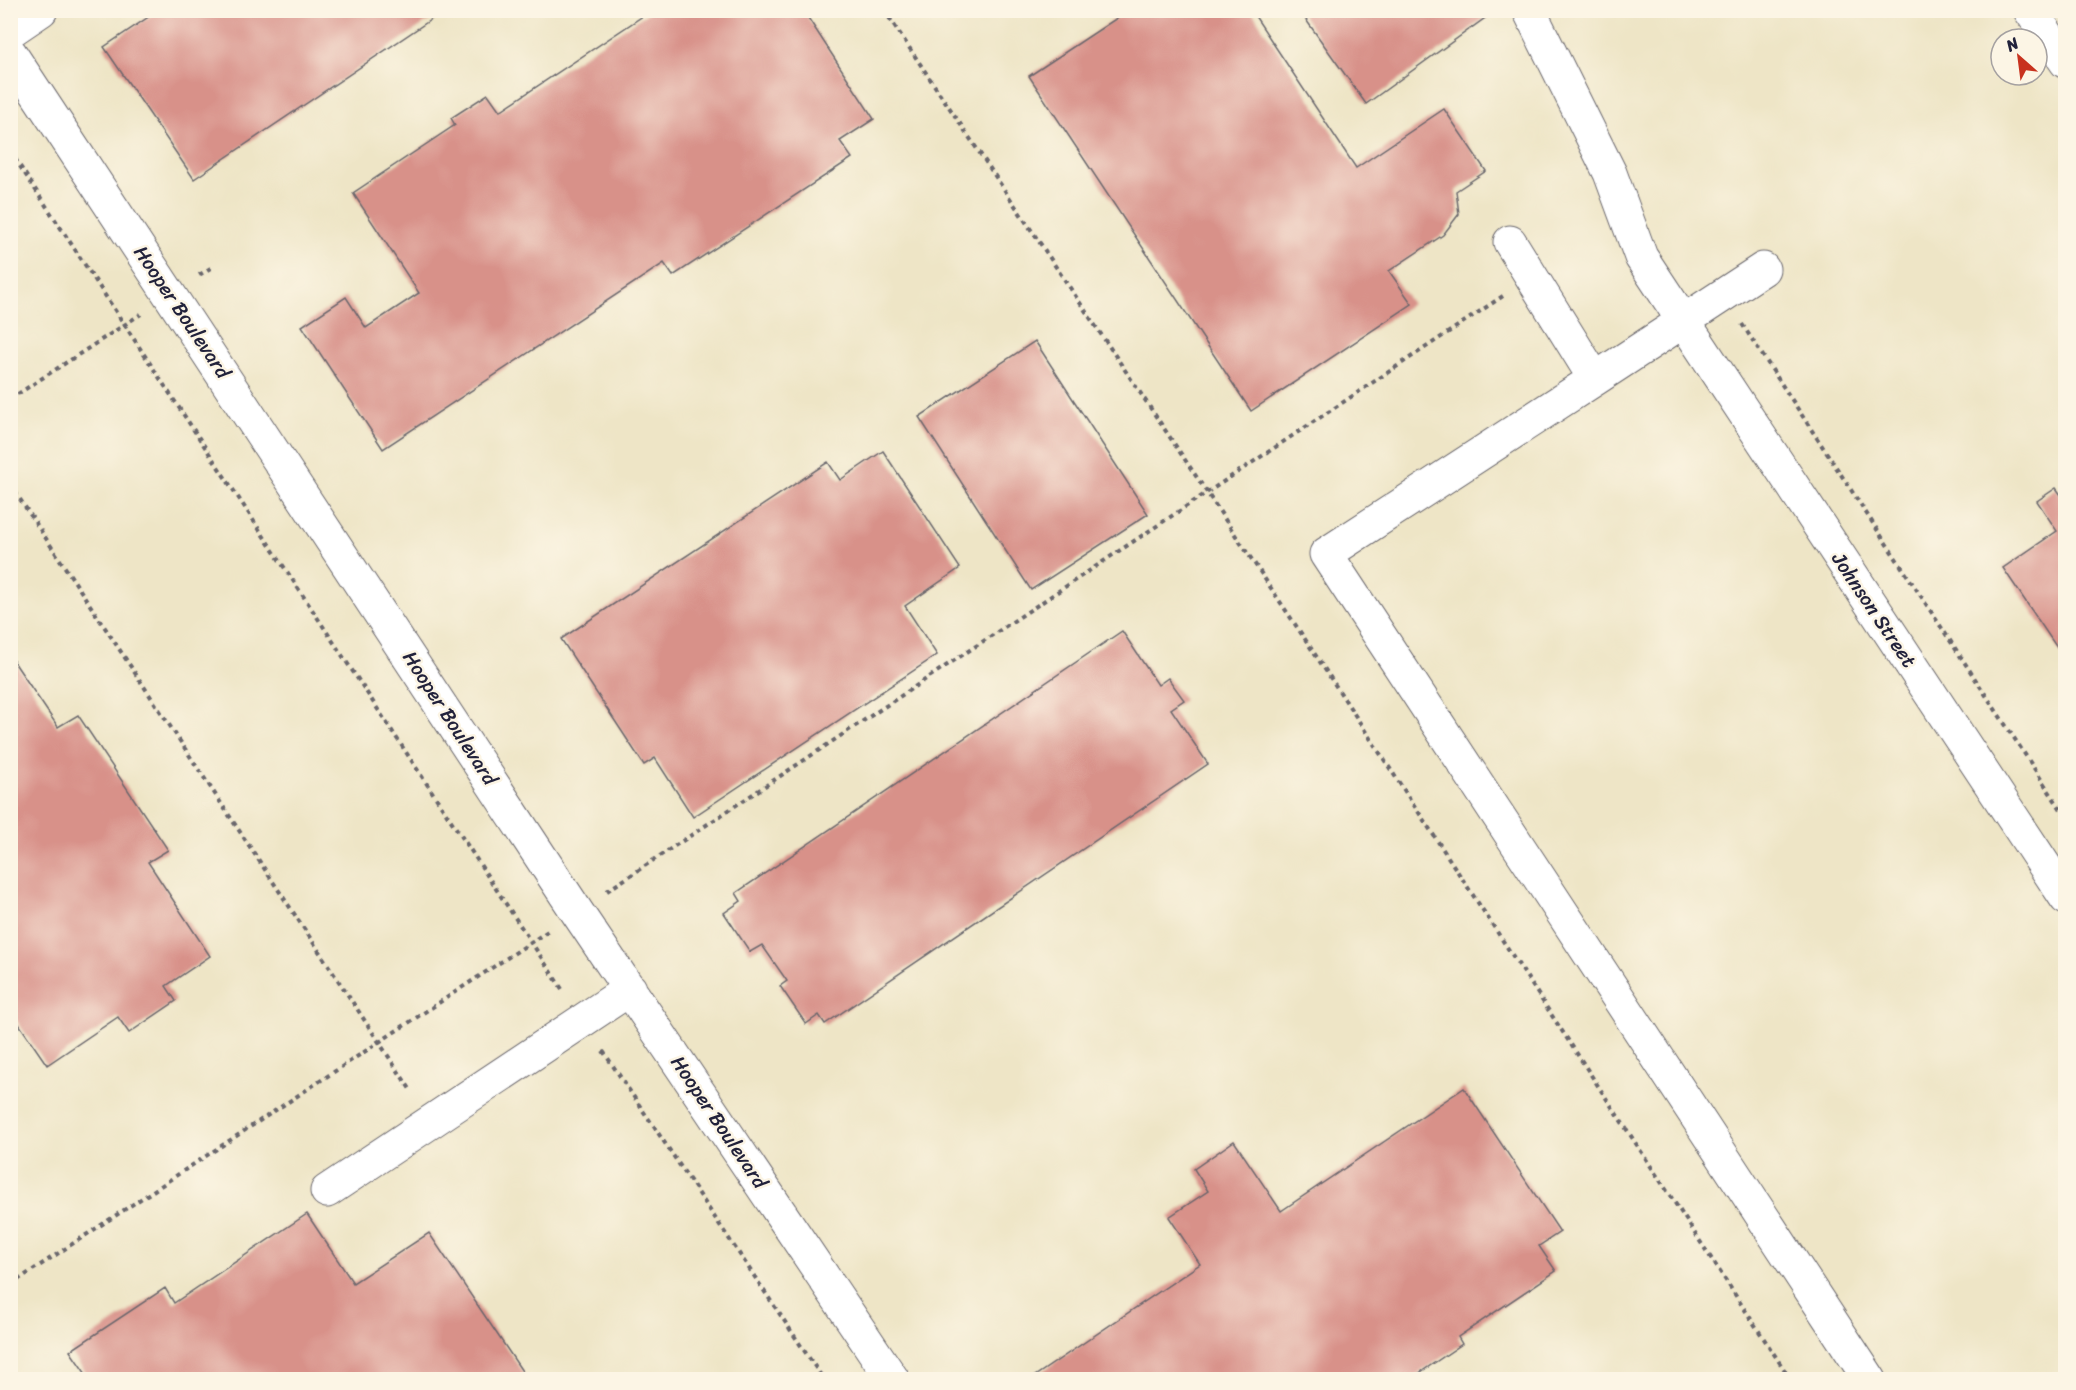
<svg xmlns="http://www.w3.org/2000/svg" width="2076" height="1390" font-family="Sriracha,sans-serif">
	<rect width="100%" height="100%" fill="#fcf5e5"/>
	<filter id="ink" filterUnits="userSpaceOnUse"><feTurbulence type="fractalNoise" baseFrequency=".0167" numOctaves="2"/><feDisplacementMap in="SourceGraphic" scale="12" xChannelSelector="R" yChannelSelector="G"/><feConvolveMatrix kernelMatrix="1 2 1 2 8 2 1 2 1" color-interpolation-filters="sRGB"/></filter>
	<filter id="wash" filterUnits="userSpaceOnUse"><feTurbulence type="fractalNoise" baseFrequency=".008" numOctaves="4" result="noise"/><feDisplacementMap in="SourceGraphic" scale="24" xChannelSelector="R" yChannelSelector="G"/><feGaussianBlur stdDeviation="1.35" result="paint"/><feColorMatrix in="noise" values="0 0 0 0 0 0 0 0 0 0 0 0 0 0 0 0 0 1.4 0 .05"/><feComposite in="paint" operator="in"/></filter>
	<g filter="url(#wash)">
		<rect width="100%" height="100%" fill="#eee5c6"/>
		<g id="blocks">
			<path fill="#d89189" d="M159,10h286l-251,169 -90,-132z
				M652,10h151l71,109 -34,22 12,17 -179,118 -9,-13 -281,186 -81,-123 44,-29 20,31 53,-35 -66,-100 102,-68 -4,-7 37,-24 12,17z
				M1129,10h122l105,158 88,-59 42,62 -30,20 3,23 -16,21 -54,36 23,33 -161,107 -222,-335z
				M1299,10h191l2,3 -126,91z
				M1035,341l113,173 -117,76 -112,-173z
				M883,451l77,117 -55,38 32,49 -244,162 -38,-59 -11,7 -83,-126 267,-177 12,18z
				M2056,488l10,14v159l-63,-93 54,-37 -20,-30z
				M1122,631l36,54 10,-7 16,22 -13,9 37,55 -383,260 -6,-9 -13,9 -26,-38 7,-5 -25,-36 -12,7 -26,-39 17,-12 -5,-8z
				M10,656l48,71 20,-12 90,135 -20,12 62,94 -44,30 10,15 -47,32 -11,-16 -71,48 -37,-54z
				M1464,1088l96,144 -21,14 17,25 -98,66 4,7 -53,36h-380l171,-116 -31,-47 39,-26 -14,-22 40,-28 47,70z
				M307,1214l46,69 76,-50 99,147h-438l-20,-29 95,-63 9,15z"/>
		</g>
	</g>
	<g filter="url(#ink)">
		<use href="#blocks" fill-opacity="0" stroke="#69666c" stroke-width="1.5"/>
		<g fill="none" stroke-linecap="round" stroke-linejoin="round">
			<defs>
				<path id="minor" d="M1529,10l81,163 31,84 425,641
					M2030,10l36,52
					M10,31l31,-21
					M10,53l567,859 316,468
					M1510,242l85,137 168,-110
					M1595,379l-269,175 544,826
					M327,1191l303,-202"/>
			</defs>
			<use href="#minor" stroke="#69666c" stroke-width="35"/>
			<path stroke="#69666c" stroke-width="4" stroke-dasharray="4.5 4.5" stroke-linecap="butt" d="M884,10l421,629 486,741
				M10,151l554,841
				M199,275l15,-9
				M1742,324l324,493
				M10,399l131,-85
				M10,484l402,608
				M607,891l896,-595
				M603,1051l221,329
				M10,1285l538,-354"/>
			<use href="#minor" stroke="#fff" stroke-width="33"/>
		</g>
	</g>
	<g text-anchor="middle" dominant-baseline="central" stroke-width="5" stroke-linejoin="round" paint-order="stroke">
		<g font-size="20" fill="#22223b" stroke="#fcf5e5">
			<text transform="translate(182 312) rotate(56)">Hooper Boulevard</text>
			<text transform="translate(1874 610) rotate(56)">Johnson Street</text>
			<text transform="translate(450 718) rotate(57)">Hooper Boulevard</text>
			<text transform="translate(719 1122) rotate(56)">Hooper Boulevard</text>
		</g>
	</g>
	<rect width="2076" height="1390" fill="none" stroke="#fcf5e5" stroke-width="36"/>
	<g transform="translate(2019 57) rotate(332)"><circle r="28" fill="#fcf5e5" stroke="#a5a1a1" stroke-width="1.5"/>
	<path d="M0-4.5L10 22L0 15L-10 22Z" fill="#c8321e"/>
	<text y="-9" font-size="16" font-weight="bold" text-anchor="middle" fill="#22223b">N</text>
	</g>
</svg>
